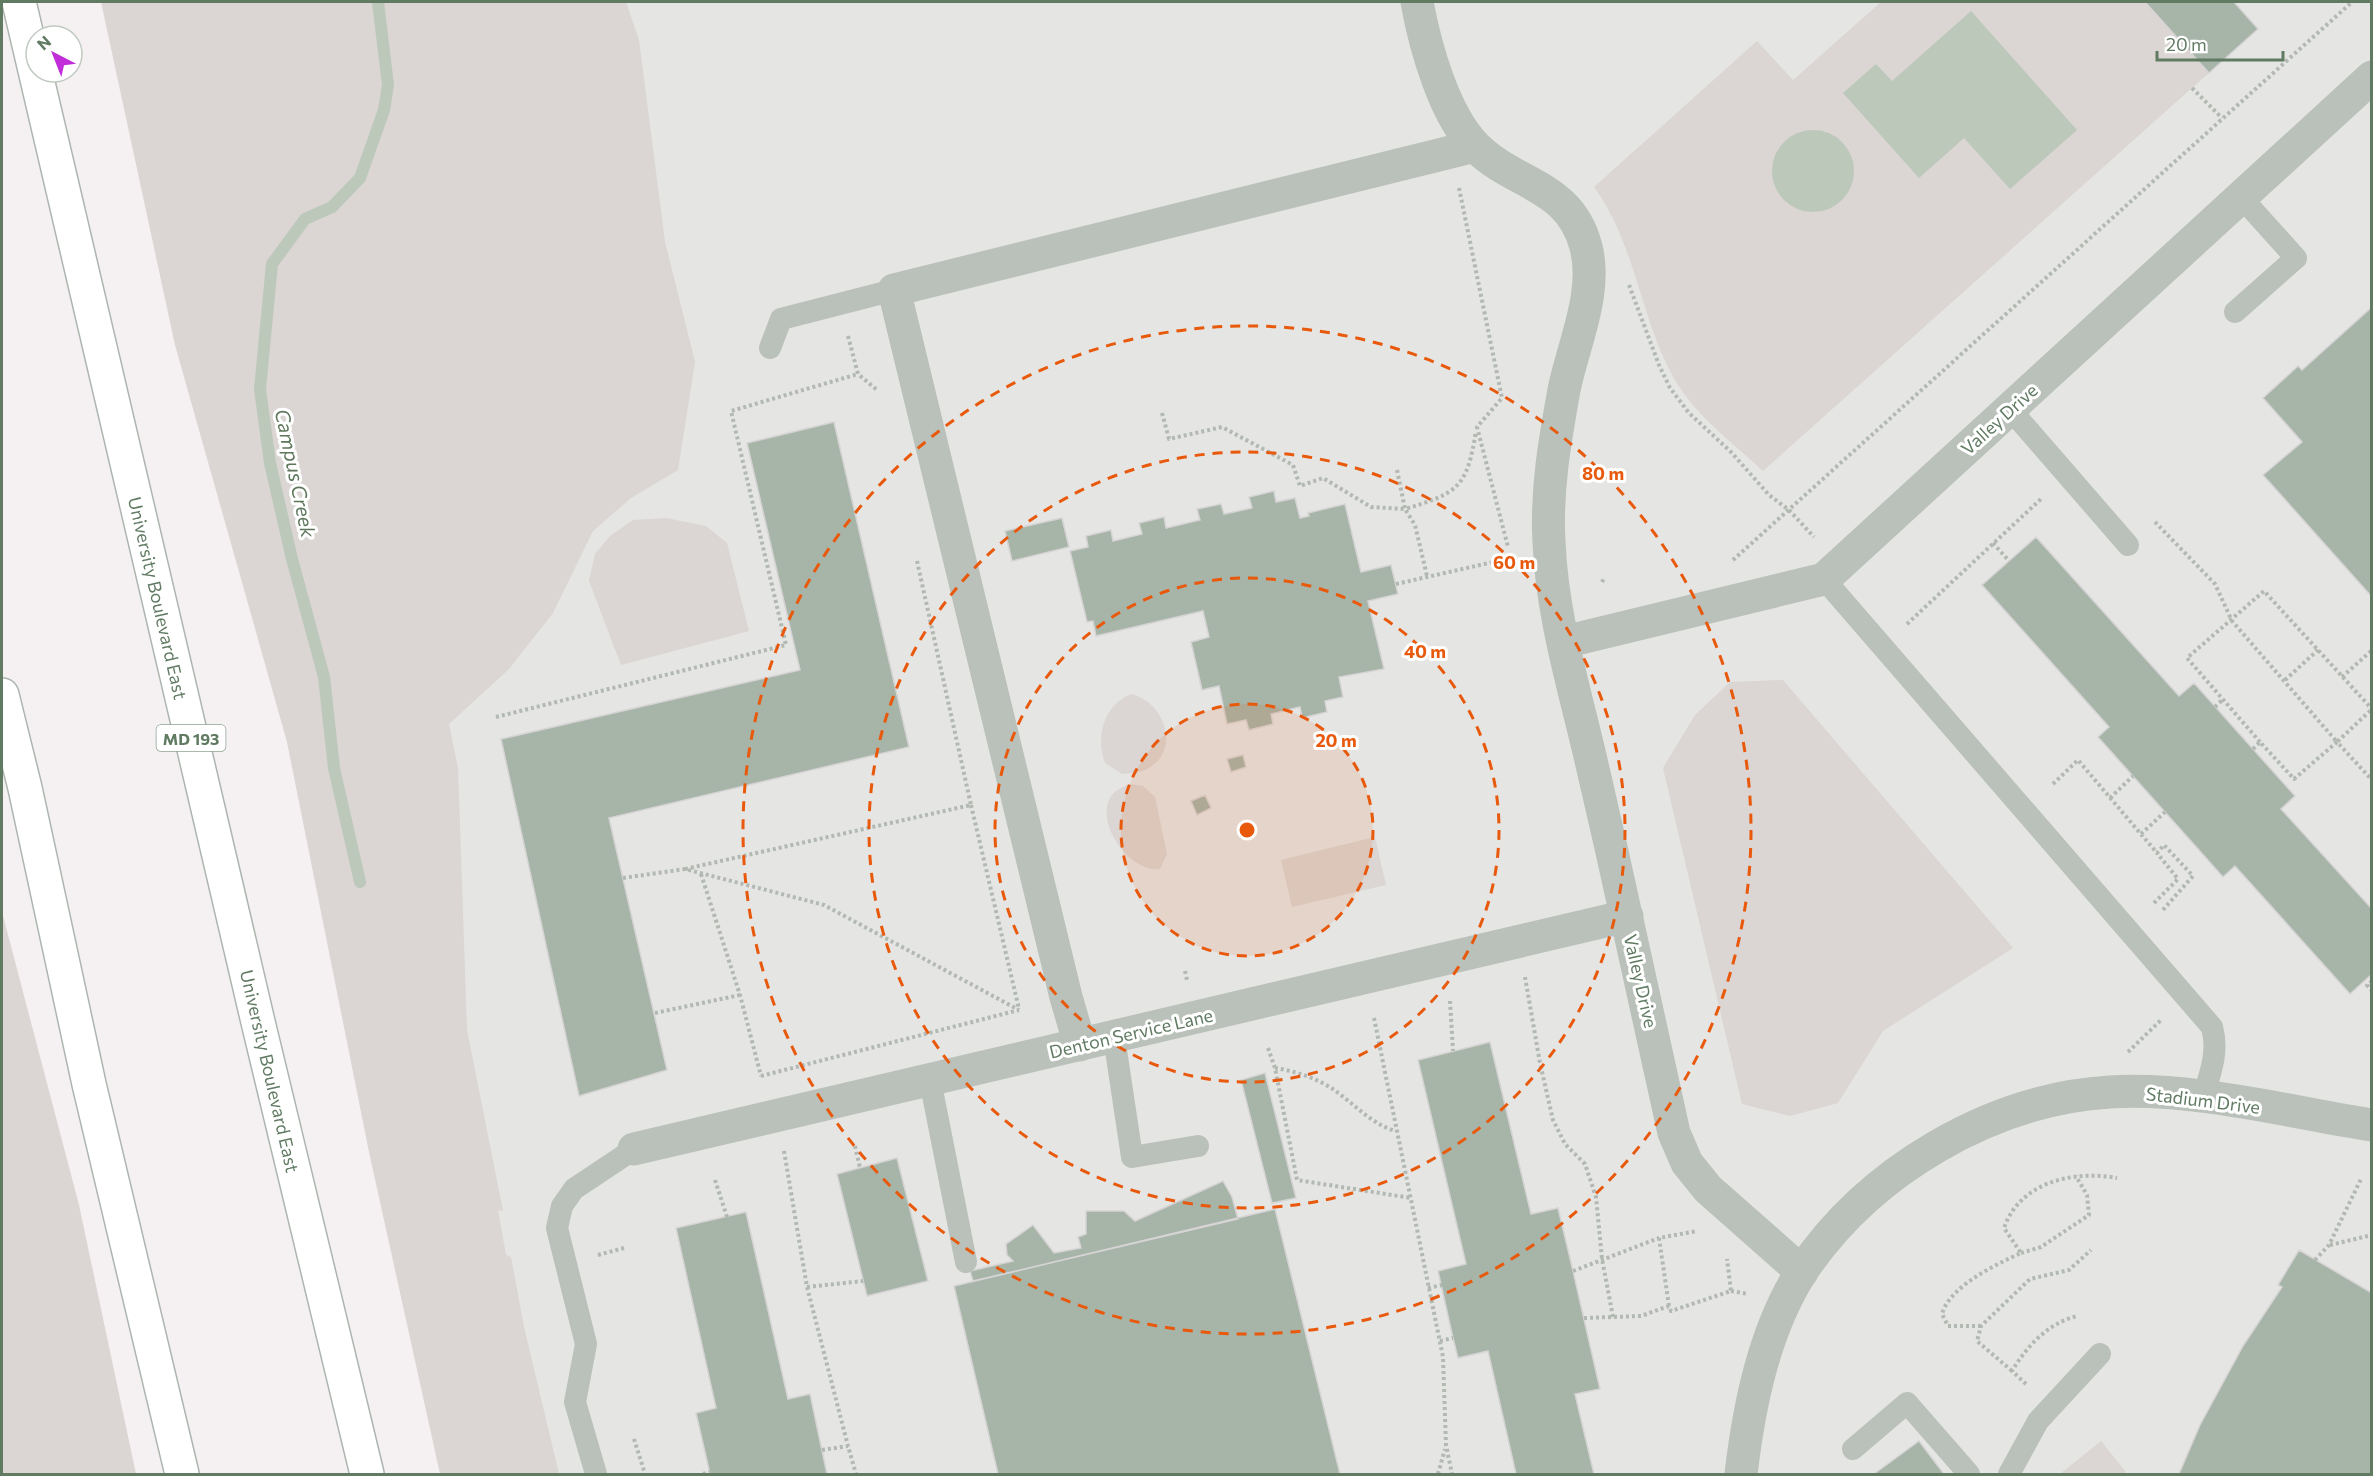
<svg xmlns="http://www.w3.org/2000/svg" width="2373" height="1476" font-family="Commissioner,sans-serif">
	<rect width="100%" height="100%" fill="#f5f1f3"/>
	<path fill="#e5e5e4" d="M131,2h2240v1472h-1903z"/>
	<path fill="#dbd5d3" d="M101,2h525l13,38 26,202 30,120 -17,108 -47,28 -38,33 -40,82 -44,56 -60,55 9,44 9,262 36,181 -5,-1 8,45 5,2 13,70 35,147h-119l-71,-322 -82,-410 -112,-397z
		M1881,2h353l24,27 -495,442c-31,-29 -66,-54 -88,-91 -35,-61 -39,-136 -81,-193l163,-146 36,39z
		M666,518l40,8 21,17 22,88 -128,34 -32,-84 6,-27 15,-18 23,-16z
		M1783,680l230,268 -130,83 -45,72 -48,13 -48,-12 -79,-336 32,-53 35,-33z
		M1131,694c35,8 51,59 14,76 -7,3 -16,3 -23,4l-17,-11c-10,-26 -1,-58 26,-69z
		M1129,784l14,2 12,11 12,57 -7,15c-35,4 -71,-57 -44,-78 4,-3 9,-5 13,-7z
		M1375,837l11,48 -94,22 -11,-47z
		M2,912l77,293 57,269h-134z
		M2101,1441l25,31 -3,2h-63z"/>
	<path fill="#bbc8ba" d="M1971,11l106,119 -67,59 -46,-51 -45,40 -76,-85 33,-29 16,17z
		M1772 171a41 41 0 1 1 82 0a41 41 0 1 1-82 0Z"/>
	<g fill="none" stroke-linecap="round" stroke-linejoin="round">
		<path stroke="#bbc8ba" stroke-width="12" d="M360,882l-26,-114 -10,-91 -32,-118 -22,-96 -10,-74 12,-125 33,-45 27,-12 28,-29 24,-68 4,-25 -10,-83"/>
	</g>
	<path fill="#a7b4a8" stroke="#d6d4d5" stroke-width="1.5" d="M2145,2h89l24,27 -49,44z
		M2372,307v290l-109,-122 39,-33 -39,-44 35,-32 4,4z
		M834,422l75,325 -300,71 58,252 -88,26 -78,-357 299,-69 -53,-227z
		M1274,491l2,11 19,-4 5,20 9,-2 -1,-3 37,-9 16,68 30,-7 7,29 -30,7 16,68 -45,8 4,20 -18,4 2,11 -25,6 -2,-11 -29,7 2,10 -24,6 -3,-10 -19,4 -8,-38 -17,4 -11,-48 18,-5 -6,-26 -107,25 -3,-15 -6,1 -17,-71 18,-4 -2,-11 25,-6 2,11 29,-7 -3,-11 25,-6 2,11 34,-8 -3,-11 24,-5 3,10 28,-6 -3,-11z
		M1062,518l7,29 -57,14 -7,-30z
		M2036,537l143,159 15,-13 101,113 -14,13 91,100v65l-22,20 -115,-128 -12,11 -125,-140 11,-10 -127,-142z
		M1243,755l3,12 -15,5 -4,-13z
		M1205,795l6,13 -14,7 -6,-14z
		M1490,1042l41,172 27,-6 15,63 27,118 -25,5 19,80h-78l-28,-123 -30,7 -5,-20 -15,-67 28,-7 -48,-204z
		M1265,1073l31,125 -24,5 -31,-123z
		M897,1158l31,123 -61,15 -30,-122z
		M1223,1181l9,16 6,22 -265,62 -3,-10 43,-10 -6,-6 -1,-11 27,-19 21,28 27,-5 -3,-11 8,-3v-23h38l11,10z
		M1275,1209l65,265h-342l-44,-188z
		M746,1212l42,187 22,-5 17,80h-117l-14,-61 20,-5 -40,-180z
		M2299,1250l73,43v181h-193l21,-49 43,-79 39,-59 -4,-2z
		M1919,1441l25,33h-70z"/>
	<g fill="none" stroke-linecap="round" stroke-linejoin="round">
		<defs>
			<path id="primary" d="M19,2l239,1020 109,452
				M2,695l23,93 64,296 93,390"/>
		</defs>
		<use href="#primary" stroke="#adb6ae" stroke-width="36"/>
		<path stroke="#b2b8b2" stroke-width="4" stroke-dasharray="3 3" stroke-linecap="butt" d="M2192,88l30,30
			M1459,188l43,210 -25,29 31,120
			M1629,285l30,80 11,23 19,25 42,39 38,43 20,15 25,27
			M848,336l10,38 19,16
			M1162,413l7,26 53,-12 71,38 7,21 23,-8 48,29 34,2 10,16 12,51
			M1397,470l8,39c54,-16 62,-22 71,-78
			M2155,522l60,62 17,37 105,121 35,-33
			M1993,543l16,18
			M1733,560l619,-558
			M1602,582l3,-5
			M1396,584l115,-26
			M1907,624l135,-126
			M2342,677l30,-27
			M2285,680l33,-30
			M2215,707l7,-7
			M496,717l290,-72 -55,-234 127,-37
			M2260,742l-73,-84 77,-67 108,118
			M2253,749l7,-7 34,37 43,-37 35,38
			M2053,784l25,-24 79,93 7,-8 29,31 -31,35
			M2110,798l23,-22
			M971,805l48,204
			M2141,834l24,-22
			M685,869l286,-64 -54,-244
			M701,874l39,121 21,81
			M623,878l62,-9 139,36 195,105
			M2154,903l24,-24 -21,-26
			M1185,971l2,9
			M1525,977l15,86 13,57 12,24 20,20 11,33 6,62 11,58
			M2372,981l-5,4 5,6
			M1450,1001l3,50
			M655,1013l85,-18
			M1374,1018l69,339 3,88 6,29
			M1268,1048l7,20 22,112 114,18
			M2128,1052l33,-32
			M1275,1068c20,3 45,11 62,24 19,14 34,31 58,39
			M761,1076l258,-66
			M855,1146l5,22
			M784,1151l23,136 41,159
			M715,1180l12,37
			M2330,1245l42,-10
			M2021,1253l20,-6 48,-32 -2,-20 -11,-19
			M598,1255l26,-7
			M2315,1260l14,-15 32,-66
			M1573,1271l86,-33
			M807,1287l56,-6
			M1428,1288l14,-3
			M1731,1291l17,3
			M1669,1306l-10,-68 38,-7
			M1584,1318l57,-2 28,-10 2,5 60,-20 -4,-32
			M1981,1326h-33l-6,-12c8,-28 53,-49 79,-61l-17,-25c16,-46 69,-58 113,-50
			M1440,1341l13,-3
			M2012,1371l-35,-30 4,-15 49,-47 39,-9 22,-20
			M2026,1384l-14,-13c15,-25 37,-49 66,-55
			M634,1439l11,35
			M822,1450l26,-4 8,28
			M703,1474l7,-2
			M1438,1474l7,-25"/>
		<path stroke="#b9c1ba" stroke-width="22" d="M2235,312l61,-54 -55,-61
			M770,348l11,-29 113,-29
			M2010,409l118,136
			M1824,579l388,448c7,25 -2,47 -9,70
			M1114,1037l18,120 66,-11
			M930,1080l36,182
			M1853,1449l54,-46 62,71
			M596,1474l-21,-72 11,-58 -29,-116 5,-22 12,-17 60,-40
			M2009,1474l29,-53 62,-67"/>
		<path stroke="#b9c1ba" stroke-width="33" d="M1417,2c8,44 27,113 59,145 39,39 94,37 110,100 12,46 -13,98 -22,143 -9,50 -18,100 -15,152 3,76 27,152 44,227 28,121 55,242 81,364l13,30 21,26 94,83
			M1564,642l260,-63 548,-502
			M1080,1045l-14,-48 -172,-707 581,-144
			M634,1149l993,-233
			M1741,1474c8,-68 23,-144 61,-203 67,-100 189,-172 308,-179 84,-5 179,20 262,33"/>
		<use href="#primary" stroke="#fff" stroke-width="33"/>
	</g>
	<circle cx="1247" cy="830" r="126" fill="#e8590c" fill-opacity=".12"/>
	<g fill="none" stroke="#e8590c" stroke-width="3" stroke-dasharray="10 8">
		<circle cx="1247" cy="830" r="126"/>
		<circle cx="1247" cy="830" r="252"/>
		<circle cx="1247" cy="830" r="378"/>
		<circle cx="1247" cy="830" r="504"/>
	</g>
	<g text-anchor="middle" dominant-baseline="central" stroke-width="6" stroke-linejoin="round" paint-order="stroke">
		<rect fill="#fff" stroke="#90a392" stroke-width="1.5" x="156.5" y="725" width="69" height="26" rx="4.5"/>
		<g font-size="16" font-weight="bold" fill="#617b63">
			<text x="191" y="738">MD 193</text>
		</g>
		<g font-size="18" fill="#617b63" stroke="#fff">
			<text transform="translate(1999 419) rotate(-42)">Valley Drive</text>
			<text transform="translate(158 598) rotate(77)">University Boulevard East</text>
			<text transform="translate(1641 981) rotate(77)">Valley Drive</text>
			<text transform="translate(1131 1033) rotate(-13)">Denton Service Lane</text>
			<text transform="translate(270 1071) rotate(77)">University Boulevard East</text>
			<text transform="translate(2203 1100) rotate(7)">Stadium Drive</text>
		</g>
		<g font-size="20" font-style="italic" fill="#5f775c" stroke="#fff">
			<text transform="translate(296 473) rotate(78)">Campus Creek</text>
		</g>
	</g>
	<circle cx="1247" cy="830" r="9" fill="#e8590c" stroke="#fff" stroke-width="3"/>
	<g font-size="18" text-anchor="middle" font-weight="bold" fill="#e8590c" stroke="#fff" stroke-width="6" stroke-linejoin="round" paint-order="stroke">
		<text x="1603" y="480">80 m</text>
		<text x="1514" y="569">60 m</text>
		<text x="1425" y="658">40 m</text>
		<text x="1336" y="747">20 m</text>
	</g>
	<rect width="2373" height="1476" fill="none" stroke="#617b63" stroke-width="6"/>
	<g transform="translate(54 54) rotate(318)"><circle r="28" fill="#ffffff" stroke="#c0cac1" stroke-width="1.5"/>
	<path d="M0-4.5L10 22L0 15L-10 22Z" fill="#c02dd9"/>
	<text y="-9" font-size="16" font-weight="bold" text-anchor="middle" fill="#617b63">N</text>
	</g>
	<path d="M2157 51v9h126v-9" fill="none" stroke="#617b63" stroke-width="3"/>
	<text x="2166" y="51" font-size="18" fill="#617b63" stroke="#ffffff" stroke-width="4.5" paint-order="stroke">20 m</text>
</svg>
